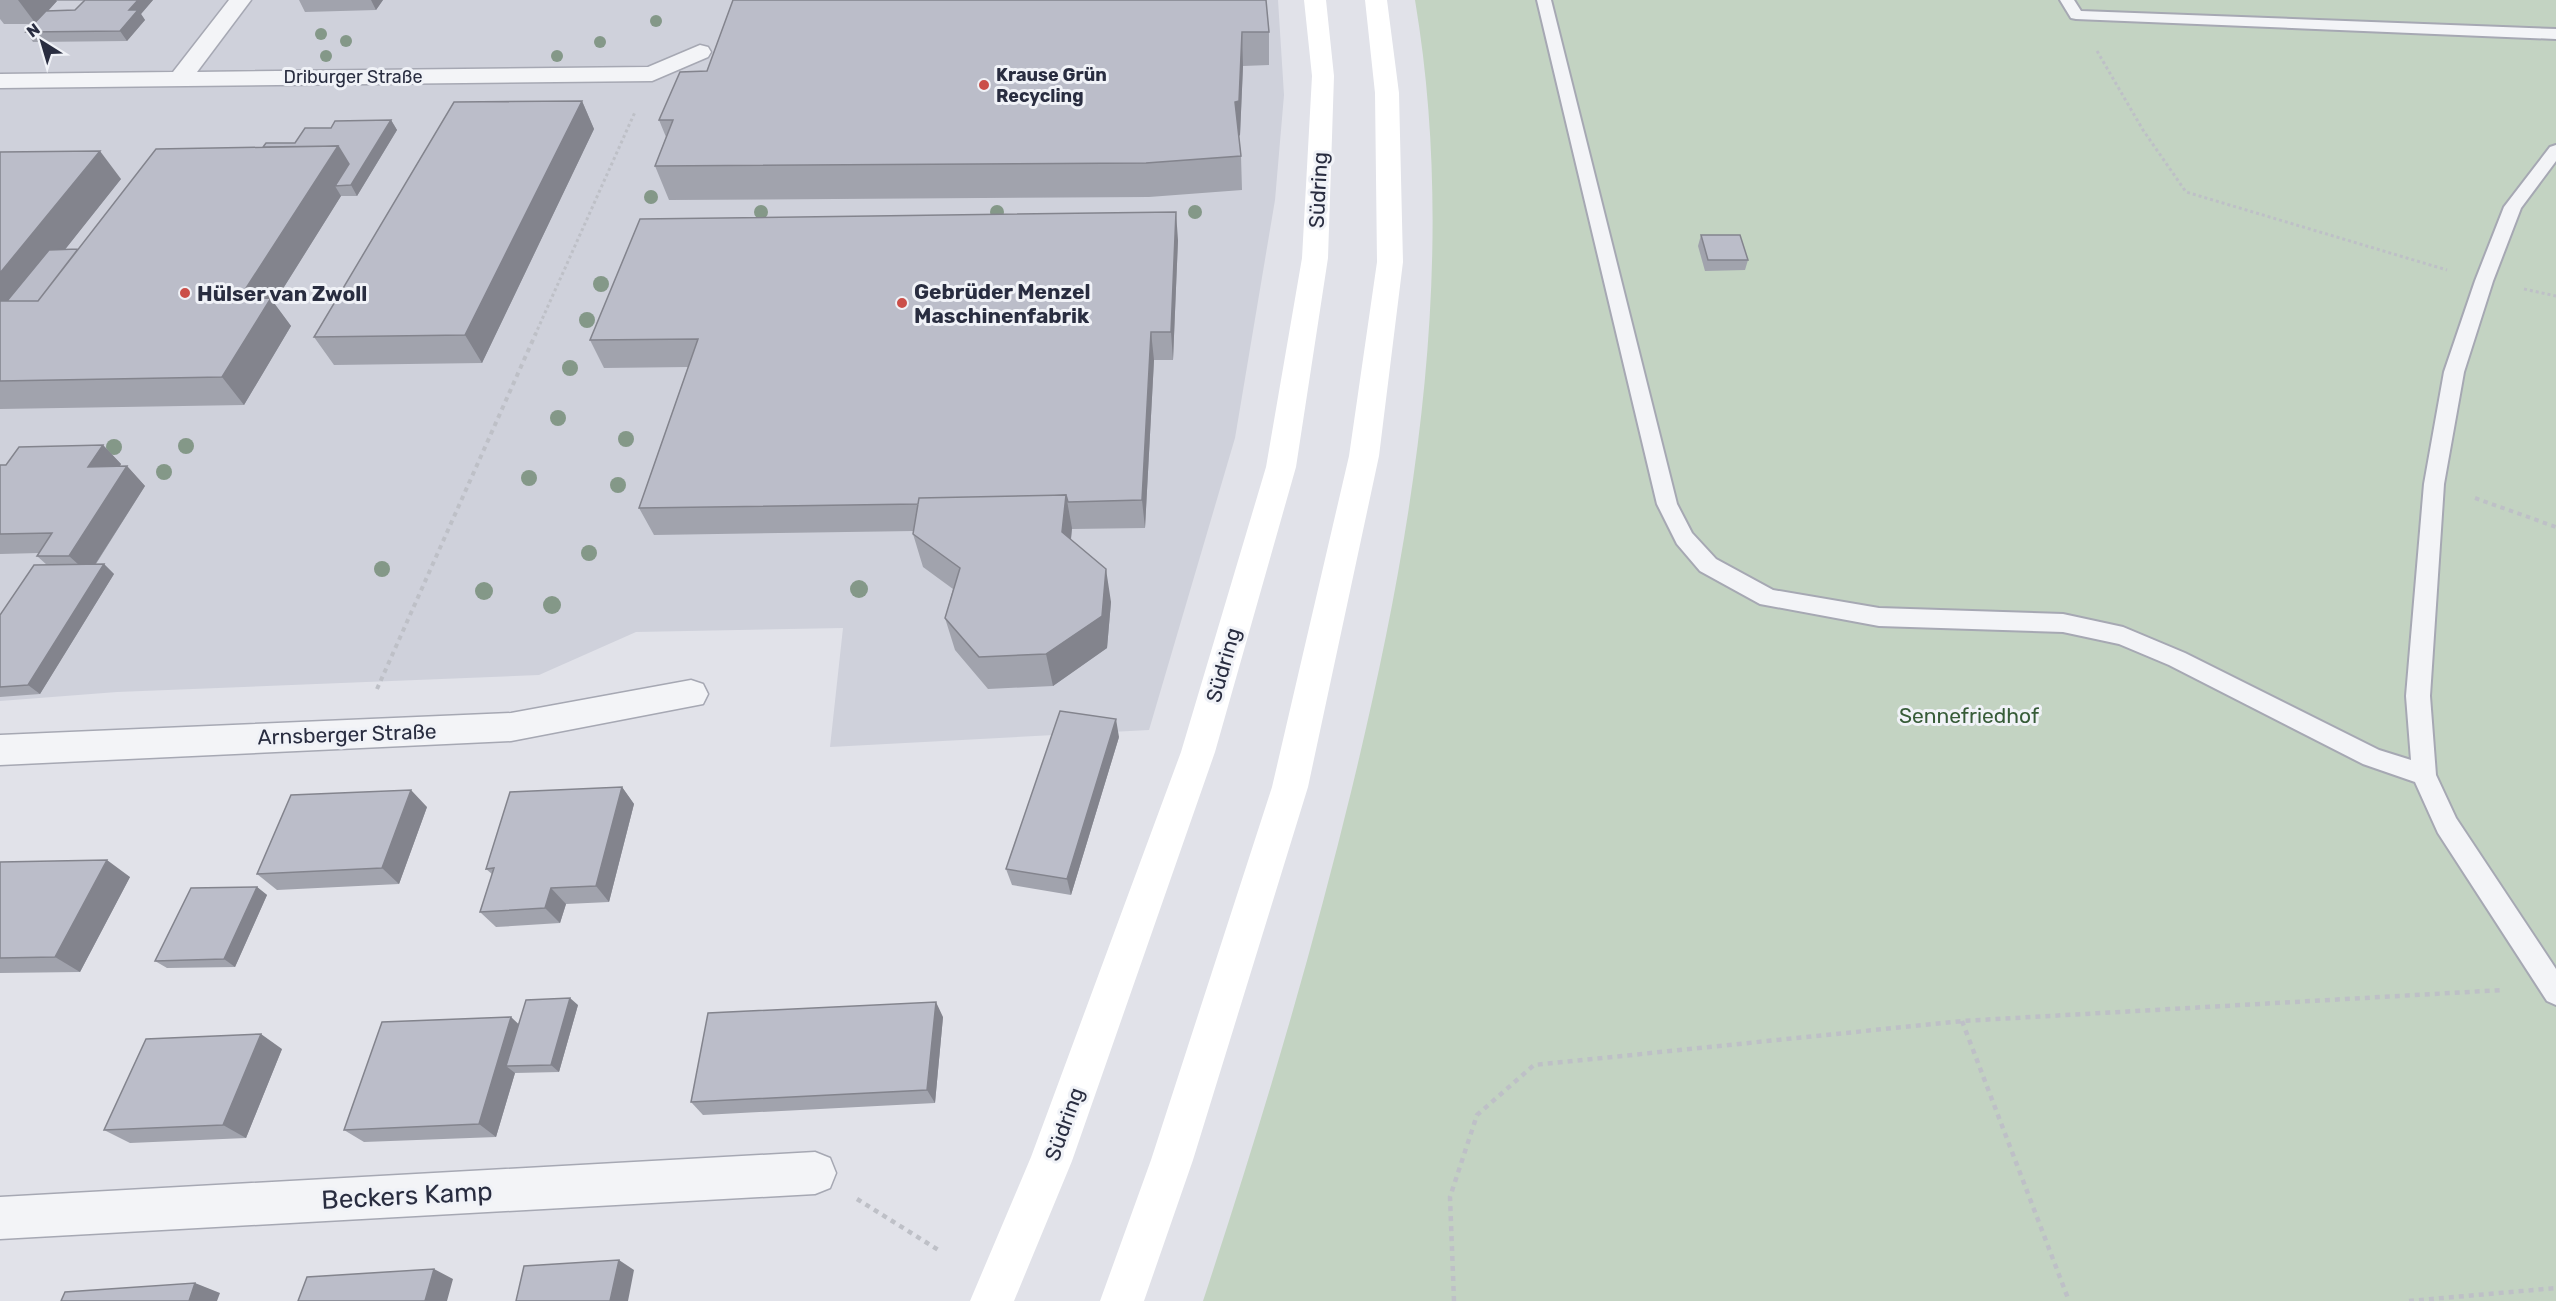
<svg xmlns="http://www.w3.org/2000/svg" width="2556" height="1301" font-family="Rubik,sans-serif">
	<rect width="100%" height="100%" fill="#e1e2e9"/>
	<path fill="#cfd1db" d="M0,0h1278l6,95 -9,105 -40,238 -86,292 -319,17 13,-119 -207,4 -97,43 -422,17 -117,9z"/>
	<path fill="#c3d3c2" d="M1415,0h1141v1301h-1353c56,-170 107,-340 149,-513 62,-256 107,-526 63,-788z"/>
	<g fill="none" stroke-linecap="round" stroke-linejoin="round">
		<defs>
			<path id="lane" d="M1537,0h14l126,504 15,29 24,26 57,31 106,18 184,6 60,13 62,26 194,97 32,10 -5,-64 18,-212 20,-112 31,-91 29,-74 46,-60 6,-2v16l-35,47 -28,73 -29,91 -20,112 -14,212 6,79 20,43 100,151v36l-9,-4 -109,-168 -23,-51 -52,-18 -194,-99 -50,-21 -56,-12 -184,-6 -119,-22 -60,-33 -23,-27 -20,-40z
				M2060,0h14l7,11 475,18v10l-480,-20 -5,-1z"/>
			<path id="street" d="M229,0h22l-54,72 451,-5 52,-22 8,2 3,5 -3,5 -56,24 -652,7v-14l173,-2z
				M691,680l12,4 5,10 -5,10 -192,37 -511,24v-30l511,-22z
				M815,1152l15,6 6,15 -6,15 -15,6 -815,45v-42z"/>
		</defs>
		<use href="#lane" stroke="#a6a8b3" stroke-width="4"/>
		<use href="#street" stroke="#a6a8b3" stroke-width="3"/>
		<path stroke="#bec0c7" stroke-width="3" stroke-dasharray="3 3" stroke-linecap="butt" d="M2097,51l46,79 43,62 261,78
			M2524,289l32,7
			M535,335l100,-223"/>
		<path stroke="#bec0c7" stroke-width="4" stroke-dasharray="4.5 4.5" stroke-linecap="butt" d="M2475,498l81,29
			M377,689l159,-356"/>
		<path stroke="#bec0c7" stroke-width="4.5" stroke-dasharray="5 5" stroke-linecap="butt" d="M1962,1021l107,280
			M857,1199l83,52
			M1454,1301l-4,-104 27,-82 57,-50 428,-44 541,-31
			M2409,1301l147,-13"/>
		<use href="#lane" fill="#f3f4f7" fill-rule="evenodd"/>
		<use href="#street" fill="#f3f4f7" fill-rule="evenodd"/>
		<path fill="#fff" fill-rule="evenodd" d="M1304,0h22l8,76 -6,182 -32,209 -81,285 -143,409 -58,140h-44l61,-144 150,-405 85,-285 36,-209 10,-182z
			M1365,0h22l12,93 4,169 -24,194 -71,331 -115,373 -49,141h-44l51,-141 121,-373 77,-331 28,-194 -2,-169z"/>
	</g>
	<g fill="#849888">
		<circle cx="656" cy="21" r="6"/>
		<circle cx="321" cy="34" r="6"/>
		<circle cx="346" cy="41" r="6"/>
		<circle cx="600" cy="42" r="6"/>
		<circle cx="326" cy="56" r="6"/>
		<circle cx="557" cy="56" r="6"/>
		<circle cx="651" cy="197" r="7"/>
		<circle cx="761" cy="212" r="7"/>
		<circle cx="997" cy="212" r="7"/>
		<circle cx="1195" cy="212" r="7"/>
		<circle cx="601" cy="284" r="8"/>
		<circle cx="587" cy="320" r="8"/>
		<circle cx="570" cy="368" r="8"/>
		<circle cx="558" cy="418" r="8"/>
		<circle cx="626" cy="439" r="8"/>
		<circle cx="186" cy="446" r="8"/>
		<circle cx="114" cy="447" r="8"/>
		<circle cx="164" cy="472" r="8"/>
		<circle cx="529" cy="478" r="8"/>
		<circle cx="618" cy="485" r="8"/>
		<circle cx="589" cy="553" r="8"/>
		<circle cx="382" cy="569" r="8"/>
		<circle cx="859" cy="589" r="9"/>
		<circle cx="484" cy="591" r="9"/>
		<circle cx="552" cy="605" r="9"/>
	</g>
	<path fill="#a1a3ad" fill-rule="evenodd" d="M0,0h153l-12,14 4,6 -18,21 -94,1 -7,-10 7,-8h-29l-4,-5zM57,1h28l-10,9 -27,1z
		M299,0h84l-7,10 -71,2z
		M733,0l536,32v33l-26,1 -3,69 -1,1 2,20 1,34 -93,7 -480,3 -14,-34 11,-29 -7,-17 48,-49z
		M582,101l12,28 -112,234 -148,2 -20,-28z
		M391,120l6,10 -40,66h-16l-67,107 17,23 -47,79 -244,4v-257l121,27 -56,70h13l185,-102 32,-4 36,-15z
		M1701,235l47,25 -3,10 -40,1 -7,-25z
		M1178,240l-5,120h-19l-9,168 -73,1 -1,11 40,62 -4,46 -54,38 -65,3 -33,-39 -10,-32 8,-29 -30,-22 -10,-33 1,-3 -260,4 -15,-27 49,-141 -84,1 -14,-28z
		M103,445l18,19 -1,3 7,-1 18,20 -49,78h8l10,10 -74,120 -40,3v-82l47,-50 -10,-9 2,-3 -39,1v-89h6z
		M1119,737l-48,158 -59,-10 -6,-16z
		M622,787l12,17 -25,98 -43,2 -6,19 -64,4 -16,-15 12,-38 -6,-5z
		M427,807l-28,77 -122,6 -20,-16z
		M0,862l130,15 -50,95 -80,1z
		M257,887l10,8 -32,72 -68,1 -12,-7z
		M578,1005l-19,67 -44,1 -19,64 -132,5 -20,-12 175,-106z
		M943,1017l-8,86 -232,12 -12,-13z
		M282,1049l-36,89 -116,5 -26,-13z"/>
	<path fill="#83848d" d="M18,0h38l1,1 -21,23z
		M138,0h15l-12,14 4,6 -18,21 -7,-10 9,-21z
		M371,0h12l-7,10z
		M1242,32l1,34 -3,69 -4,2 -1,-35z
		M582,101l12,28 -112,234 -17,-28z
		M391,120l6,10 -40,66 -6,-11z
		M338,146l17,28 -20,12 6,10 -67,107 17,23 -47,79 -22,-28 17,-78z
		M100,151l21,28 -111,140h-10v-46z
		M1176,212l2,28 -5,120 -2,-28z
		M1151,332l3,28 -9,168 -3,-28z
		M103,445l18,19 -14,23 -19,-20z
		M127,466l18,20 -56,88 -20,-18z
		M1066,495l6,33 -4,37 -6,-33z
		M104,564l10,10 -74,120 -12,-9z
		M1106,569l5,33 -4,46 -54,38 -7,-32z
		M1116,719l3,18 -48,158 -4,-16z
		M622,787l12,17 -25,98 -13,-16z
		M411,790l16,17 -28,77 -17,-16z
		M107,860l23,17 -50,95 -25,-15z
		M257,887l10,8 -32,72 -11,-8z
		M551,888l15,16 -6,19 -15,-15z
		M570,998l8,7 -19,67 -8,-7z
		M936,1002l7,15 -8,86 -8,-13z
		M511,1017l16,15 -21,34 9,7 -19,64 -17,-13z
		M261,1034l21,15 -36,89 -23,-13z
		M619,1260l15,10 -6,31h-18z
		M434,1269l19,10 -6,22h-22z
		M195,1283l25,10 -3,8h-28z"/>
	<path fill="#bbbdc9" stroke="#83848d" stroke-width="1.5" d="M85,0h53l-9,10h9l-18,21 -94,1 20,-21 29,-1z
		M733,0h533l3,32h-27l-3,69 -4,1 6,54 -95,7 -491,3 18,-46h-14l21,-48 27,-1z
		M582,101l-117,234 -151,2 140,-235z
		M391,120l-40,65 -16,1 14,-22 -11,-18 -75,1 3,-4h29l10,-15h26l4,-7z
		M338,146l-99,153 32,-1 -49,79 -222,4v-80h38l118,-152z
		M100,151l-100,122v-121z
		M1176,212l-5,120h-20l-9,168 -74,2 -2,-7 -147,3 -1,6 -279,4 59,-169 -108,1 50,-121z
		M1701,235h39l8,25h-40z
		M78,249l-40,52h-31l42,-51z
		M103,445l-15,22 39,-1 -58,90h-32l15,-23 -52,1v-69h6l13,-18z
		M1066,495l-4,37 44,37 -4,47 -56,38 -67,3 -34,-39 15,-50 -47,-34 6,-36z
		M104,564l-76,121 -28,2v-72l34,-50z
		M1060,711l56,8 -49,160 -61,-10z
		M622,787l-26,99 -45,2 -6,20 -65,4 14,-44 -8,1 24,-77z
		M411,790l-29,78 -125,6 34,-79z
		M107,860l-52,97 -55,1v-96z
		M257,887l-33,72 -69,2 36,-73z
		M570,998l-19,67 -45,1 20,-66z
		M936,1002l-9,88 -236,12 17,-89z
		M511,1017l-32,107 -135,6 38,-108z
		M261,1034l-38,91 -119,5 42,-91z
		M619,1260l-9,41h-94l8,-35z
		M434,1269l-9,32h-127l9,-24z
		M195,1283l-6,18h-128l4,-9z"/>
	<g fill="#cb4f49" stroke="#f0f2f7" stroke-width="2">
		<circle cx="984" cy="85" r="6"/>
		<circle cx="185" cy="293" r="6"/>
		<circle cx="902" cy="303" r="6"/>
	</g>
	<g text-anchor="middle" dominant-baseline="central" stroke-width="6" stroke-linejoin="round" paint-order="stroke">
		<g font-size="18" font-weight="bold" fill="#292d40" stroke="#f0f2f7" text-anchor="start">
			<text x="996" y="75">Krause Grün<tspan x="996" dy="21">Recycling</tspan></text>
		</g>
		<g font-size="18" fill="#292d40" stroke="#f0f2f7">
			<text x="353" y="77">Driburger Straße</text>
		</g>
		<g font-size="21" fill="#292d40" stroke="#f0f2f7">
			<text transform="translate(1318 190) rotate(-87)">Südring</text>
			<text transform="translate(1223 665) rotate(-74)">Südring</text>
			<text transform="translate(347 734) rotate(-2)">Arnsberger Straße</text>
			<text transform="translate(1064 1124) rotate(-70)">Südring</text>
		</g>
		<g font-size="21" font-weight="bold" fill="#292d40" stroke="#f0f2f7" text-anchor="start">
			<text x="914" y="291">Gebrüder Menzel<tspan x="914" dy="24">Maschinenfabrik</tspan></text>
			<text x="197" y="293">Hülser van Zwoll</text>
		</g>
		<g font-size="21" fill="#375c38" stroke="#f0f2f7">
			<text x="1969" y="715">Sennefriedhof</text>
		</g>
		<g font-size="26" fill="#292d40" stroke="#f0f2f7">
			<text transform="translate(407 1196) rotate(-3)">Beckers Kamp</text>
		</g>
	</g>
	<g transform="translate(42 42) rotate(323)" stroke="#f0f2f7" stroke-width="4.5" paint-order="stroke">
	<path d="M0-4.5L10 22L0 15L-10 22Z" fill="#292d40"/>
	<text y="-9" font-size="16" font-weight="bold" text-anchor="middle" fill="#292d40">N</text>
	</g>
</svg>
